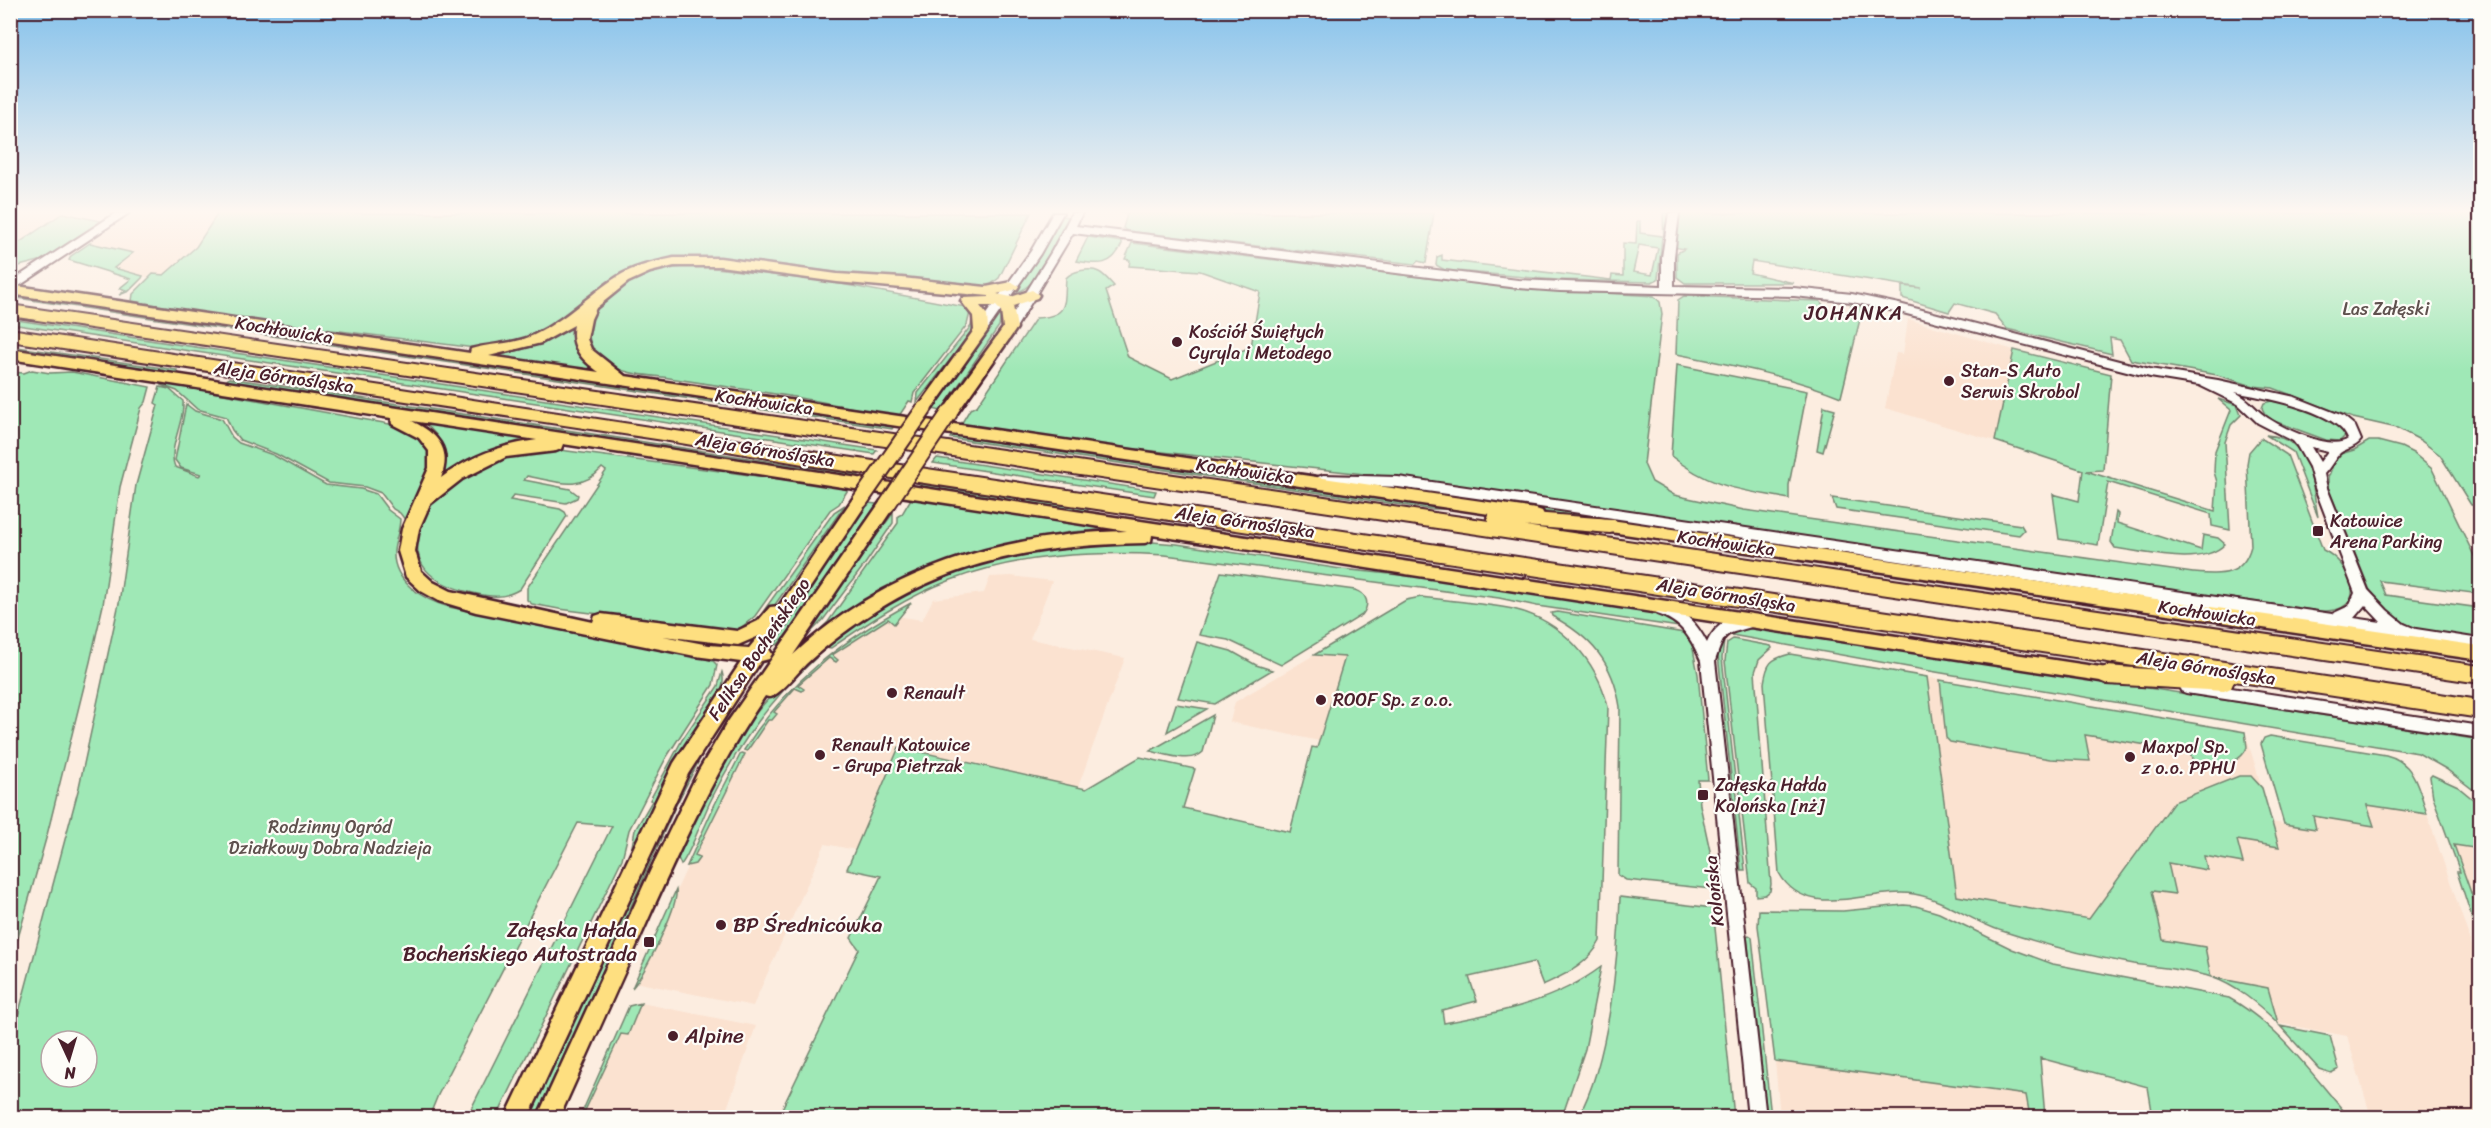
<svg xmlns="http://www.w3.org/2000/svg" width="2491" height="1128" font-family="Sriracha,sans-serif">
	<rect width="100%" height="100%" fill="#fcede0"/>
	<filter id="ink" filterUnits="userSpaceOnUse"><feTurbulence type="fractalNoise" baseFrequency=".0167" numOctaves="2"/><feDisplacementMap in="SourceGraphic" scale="12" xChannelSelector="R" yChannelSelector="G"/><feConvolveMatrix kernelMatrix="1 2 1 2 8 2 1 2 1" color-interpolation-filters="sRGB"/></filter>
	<g filter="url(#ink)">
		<path fill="#fbe2d0" d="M23,213h40l-52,36 -1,-27z
			M130,213h88l-22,34 -32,28 -11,-1 -4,4 -78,-22z
			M1908,319l106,31 -19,91 -110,-33 11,-55 7,1z
			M1011,576l41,5 -22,58 95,19 -47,129 -179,-40 -43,103 -31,-6 -72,162 -119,-24 94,-203 32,-52 24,-30 44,-41 62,-41 32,5 11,-21 51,-6 6,-16z
			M1314,655l31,2 -26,84 -89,-19 5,-20z
			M1927,677l318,55 17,56 -173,131 -132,-23z
			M2367,804l60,10 53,155v148h-109l-24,-81 -69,-13 -10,-35 -57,-11 -7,-30 -41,-7 -11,-50 23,4 -7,-31 38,7 -2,-15 33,-15 41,6 -7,-24 45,7 -4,-13 62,10z
			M2453,844l27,5v69l-15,-40z
			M641,1003l115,23 -32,91 -144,1 49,-112z
			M1775,1061l252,34 3,22h-250z"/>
		<path fill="#9fe8b6" stroke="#748470" stroke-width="1.5" fill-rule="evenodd" d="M63,213l42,9 -58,37 -36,9 -1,-19z
			M218,213h813l-32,65 -13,10 -145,-15 -120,-16h-44l-32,7 -31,14 -59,49 -41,17 -39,4 -238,-30 -105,-17 1,-7 20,-20 11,1 32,-28z
			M1121,213h313l-8,50 -8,-2 -3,3 -288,-33 -4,-3 4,-14z
			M1663,213h817v298l-2,-6h-7l-31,-50 -20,-15 -23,-12 -44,-10 -80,-30 -20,-2 -36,-11 -86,-15 -11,-20 -10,-2 2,16 -105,-25 -12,-15 -40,-11 -6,9 -47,-14v-12l19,2 -169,-27 -2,12 44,10h-109l-8,-6v-24l7,-4 -20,-4z
			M1062,216l8,1c-9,17 -35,76 -55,75z
			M1637,221h3v12l22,3 -4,43 -6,3 -95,-2 -112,-10 -9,-5 1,-8 5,-2v5l169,20 1,-5 11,1v-33l13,1zM1639,245l19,3 -6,27 -19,-3z
			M1088,237l34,5v2c-10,23 -23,21 -46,17z
			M90,243l43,10 -19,15 29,8 -1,2 -13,13 -10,4 7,-5 -6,-2 11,-9 -62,-19 2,-4z
			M1132,243l372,44 150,9 6,6 2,12 -18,150 8,18 22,13 70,15 449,63c28,2 50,4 58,-27l-4,-82 2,-12 12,-14 26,17 36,95c27,12 51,64 -4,61l-917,-133 -322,-35 -120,-17 10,-17 7,-3 59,-88c33,-2 28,-13 30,-40 6,-7 24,-11 33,-6 6,3 11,10 15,14l-8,5 22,66 44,22 79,-32 9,-55 -60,-21 -71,-5 1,-6 -5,-1z
			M698,266l132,16 141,26 -4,17 -53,68 -2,9 -3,-1 -10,15c-39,-6 -78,-15 -117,-21 -38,-6 -75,-11 -113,-17 -20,-3 -45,-3 -62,-15 -25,-17 -23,-44 -1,-64 25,-24 58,-32 92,-33z
			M11,294l883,132 -2,3 -881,-132z
			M1684,296l136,5 9,12 22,3v-11l12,2 -22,90c-52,-21 -109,-32 -165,-43l2,-54z
			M973,311l2,17 -58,74 1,-9 53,-67z
			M1001,314l-2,12 -58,85 -8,-2 65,-94z
			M10,319l867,131 -3,4 -863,-130z
			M574,324c-1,21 4,34 21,46l-1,2 -100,-15 37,-10z
			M10,346l167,24 -2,4 -164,-25z
			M2014,350l97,24 -8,96 -17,1 129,40 2,-29 -3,-10 1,-21 16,-41 -13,-11 19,6 4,10 -10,10 -6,17 5,88 -18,-4 -1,-12 -103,-32 -10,63 -39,-6 -6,-45 26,7 4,-31 -88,-29z
			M1677,365l130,26 -18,94v14c-50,-10 -76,-10 -118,-43z
			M32,370l18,3 22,-1 78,15 -4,15 -5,6 -21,79 -17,118 -13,57 -43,173 -36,128 -1,-591 14,1z
			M229,378l630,97 -2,3 -631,-97z
			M162,383l233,42c7,3 15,6 21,10 31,21 1,62 -10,86l-6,-8 -7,-4 -12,-16 -16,-6 -36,-4 -53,-29 -36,-14 -8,-10 -6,-13 -29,-8 -20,-18 -16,-6z
			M160,387l9,2 14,12c2,21 -16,48 -8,66l24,9 2,-2 -20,-6 -6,-8 11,-56 9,7 27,8 10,18 7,6 34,12 53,30 35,4 15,5 12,16 12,9c0,11 -5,21 -6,32 -2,31 30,49 55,56l249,50 15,4 4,4 -4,20 -47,73 -37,72 -7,29 -125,258h-30l145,-291 -34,-3 -140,272 -9,22 -418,1v-76l68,-255 40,-184 17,-118 22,-80 -3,-2zM51,1041h36v36h-36z
			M2271,401c17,2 70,18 74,35l-5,5 -14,-1 -52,-19 -8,-5 -4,-8 2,-5z
			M1824,406l11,3 -12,43 -6,-2z
			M424,423h2l108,16 -50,14 -40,22c4,-23 -1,-37 -20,-52z
			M952,435l490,72 3,2h-16l-479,-71z
			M2266,435c46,3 45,45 52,82l-25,-65z
			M2369,441h9l23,6 12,6 19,16 48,99v26l-100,-13 6,14 94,13v34l-60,-11 -28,-15 -21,-23 -43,-106v-9l9,-23 17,-5z
			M552,449l297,39 -10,16 -9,6 -75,106 -18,15 -178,-22 -27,-5 -5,-4v-12l79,-117 -4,-3c-22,25 -47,13 -75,8l-3,4 46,9 8,6 -1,3 -11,5 -52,-8 -4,5 50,9 5,3 2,4 -47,73c-16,10 -29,8 -47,4 -40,-9 -68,-28 -50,-72 6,-15 17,-30 31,-39 13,-9 29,-19 44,-24 16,-7 37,-6 54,-9z
			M937,458l219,33 -2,5 -221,-33z
			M920,484l168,25 -1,4 -169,-26z
			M1398,487l918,134 2,3 -921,-134z
			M912,497l198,31 1,1 -40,3 -50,8 -85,26 -27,12 -99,61 18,-17 70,-99v-7l4,-2z
			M1832,498l189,27 3,5 -5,5 -183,-26z
			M868,503l9,1 -87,127 -12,13 -9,3z
			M845,505l-78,111 -5,5 -15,5 13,-10 74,-104z
			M2116,512l2,2 -1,9 84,27 2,-15 15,3 7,6c-23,24 -79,8 -110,4l-4,-6z
			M893,513v10l-28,41 -42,56 -18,18v7l-15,14 -1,-2z
			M1127,540l50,4 164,25 98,10 219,33 28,16 -149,-22 -38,-8 -334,-43c-71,-4 -146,-1 -214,25 -43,16 -82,42 -120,68l-10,-2 74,-50 100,-40z
			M1221,572l134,18c13,4 15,15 7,25l-81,50 -53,-25 -29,-5z
			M1421,597c30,4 62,6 92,12 48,11 84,51 95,98l-8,234c-12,24 -34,33 -57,44l-9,-23 -65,15 8,24 -35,9 2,13c55,-10 112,-22 157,-56l-16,82 -23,68h-784l81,-168 -8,-11 30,-62 -34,-7 52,-122 187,42 54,-32 55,12 -12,39 107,24 22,-85 5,1 28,-91 -31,-2 92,-55z
			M911,603l-17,21 -6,-5 -56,36 6,5 -2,2 -7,-4 -31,27 6,4 -2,2 -7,-3 -21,24 3,2 -5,6h-4l-21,31 -3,-1c43,-68 97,-109 167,-147z
			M1558,612l132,22 8,40 10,106h-10l2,25 15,69 5,1 -1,12 -7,2 -86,-9 -8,-5 2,-168c-7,-45 -29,-70 -68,-91l-1,-3z
			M1751,626l729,114v55l-34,-26 -28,-16 -488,-82 -204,-37z
			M1721,639l3,2 -2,17 23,212h-4l-23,-216z
			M1733,639l38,7 1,2 -13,12 -4,12 16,212 -1,7 -5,4 -9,1v-8l-6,-5 -25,-222 2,-18z
			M1197,642l34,9 25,14 16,5 -57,34 -37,-6z
			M814,653l2,5c-44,39 -78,87 -104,140 -11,21 -18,49 -31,67l-3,-7c22,-51 44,-102 78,-145 18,-22 38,-41 58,-60z
			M1790,654l137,23 30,219 132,23 85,-117 65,-26h12l11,12 17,59 -42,-7 6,23 -39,-7 3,14 -39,-7 7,31 -23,-3 11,49 42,7 6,30 57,11 10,35c-19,-18 -42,-38 -67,-46 -25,-8 -51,-9 -77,-13 -45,-8 -89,-19 -132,-33 -30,-9 -57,-32 -88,-37 -43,-7 -107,29 -135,-21l-15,-190c3,-20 6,-24 26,-29z
			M755,671l-52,82 -28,54 -137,310 -13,1 163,-344z
			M722,672c6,18 -14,39 -23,53 -26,42 -47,87 -69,132l5,-27 17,-29 -2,-1 32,-60 36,-54z
			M1940,680l305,52 2,15c-6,18 -36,22 -52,21l-5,-16 -105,-17 5,26 -40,-2 -100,-17 -4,-4z
			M1176,704l31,5 -40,23z
			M1213,715l-10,37c-12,12 -38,2 -53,-1z
			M2270,736l116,19c29,7 33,34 41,59l-60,-9 7,21 -61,-10 3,13 -32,-5 -23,-80 3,-6z
			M741,753l4,1 -50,101 5,2 -5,7 -8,2 28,-62z
			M2432,775l26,12 22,18v44l-26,-4 26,73v24l-23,-70h3l-27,-75 -3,-20z
			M676,890c3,16 -32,85 -44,98z
			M1620,897l93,11 21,209h-156c31,-55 40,-156 42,-220z
			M1904,905l12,1 23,7 73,36 41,15 176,34c49,27 84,78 120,119h-196l-5,-30 -108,-29 5,59h-15l-4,-22 -251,-34 -17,-135 1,-16 84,1z
			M1749,935l3,2 19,180h-4l-20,-181z
			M641,1003l-13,32 -7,-1 -39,83h-2l49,-111z
			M2280,1026l50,10 9,33 -8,4 -12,-4z"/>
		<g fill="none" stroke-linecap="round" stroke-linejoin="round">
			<defs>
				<path id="minor" d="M116,213h13l-119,79v-10z
					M1053,213h10l-23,41 -55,79h-8l-2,-3 2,-3 54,-76z
					M1072,213h10l-6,13 442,54 144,6v-29l7,-44h10l-5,44v29l120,2 58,6 47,10 251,65 68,11 77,17 48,19 12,10 6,14c-6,8 -14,8 -21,13 -6,6 -10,15 -16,21l3,14 41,102 19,20 17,14 12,5 64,10v12l-47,-7 -29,-7 -871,-131 -135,-19 -80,-4 -1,-3 1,-3 5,-2 75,2 934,137 17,-8 6,-13 -40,-105 -6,-21 -12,-21 -4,-5 -35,-18 -20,-19 -39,-19 -49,-8 -251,-65 -47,-10 -58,-6 -234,-5 -42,-3 -445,-55 -59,98h-8l-2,-3 48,-77zM2235,392c28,6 103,18 113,47 -17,13 -68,-12 -83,-23 -11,-8 -17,-18 -30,-24zM2311,447l17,4 -8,11zM2365,605l16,17 -27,-4z
					M1662,604c23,7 34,18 45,39 7,-17 27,-32 47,-25l2,4 -2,4c-30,10 -28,3 -39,35l51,457h-18l-47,-457c-10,-23 -19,-39 -44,-47l-2,-4 2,-4z
					M2186,681l294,45v12l-294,-45 -5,-2 -2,-4 2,-4z"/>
				<path id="major" d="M674,258h46l117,16 65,4 84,9 26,-5 7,4 -2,3 -20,5 14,3 21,-7 7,5 -2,3 -24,8 4,22 -62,88 -5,1 -8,-5 3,-4 58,-80 -2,-17 -5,-5h-16l7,9 1,15 -59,83 -5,1 -7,-5 57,-79 -1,-14 -12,-15 2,-3 26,-1v-1l-152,-14 -117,-16h-46l-24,6 -22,10 -32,26 -5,11 -4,20 4,10 34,27 911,133 6,2 2,4 -2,4 -6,2 -1526,-227v-9l460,68 1,-4c21,-6 42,-4 63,-14 33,-16 53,-39 83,-58 17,-11 38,-15 57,-19zM574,325c-5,22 9,36 25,47l-110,-16 52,-13z
					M10,349l2097,319 6,2 3,5 -3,5 -6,2 -955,-147 -1,6 -6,2c-108,2 -198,17 -289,81 -17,12 -35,26 -50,40 -10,10 -21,25 -33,32 -4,2 -4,1 -8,0 -48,71 -83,148 -118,226 -29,65 -58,130 -88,196h-22l116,-253 46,-95 28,-47 154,-222h12l2,4 -102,150c90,-85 211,-122 334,-124l-564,-87 -2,5 -5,2 -50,6 -44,22 -32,25 -11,25 -4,22 6,20 12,11 18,9 142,31 2,-6 6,-2 136,17 21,-10 12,-14 9,-1 75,-109h12l2,4 -99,148 3,5 -3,5 -8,2 -73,113 -160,344h-23l169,-355 67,-101 -46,-6 -219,-44 -37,-11 -18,-10 -15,-14 -8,-26 4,-22 27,-61v-17l-10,-13 -27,-14 -1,-6 -381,-59zM412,421l125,19c-36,5 -67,16 -96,38 11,-30 -4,-44 -29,-57zM663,636l75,9 21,-9 -10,12 -40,-3z
					M1597,518l883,128v14l-883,-130 -6,-2 -2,-4 2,-4z"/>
				<path id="highway" d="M10,305l1479,216 -2,-4 2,-5 7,-2 114,9 7,2 3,5 -3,5 -7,2 -85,-7 955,140v17l-2470,-367z
					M10,329l816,125 1654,246v18l-246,-37 -3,7 -7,3 -117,-7 -7,-3 -3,-6 3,-6 7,-3 53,4 -1334,-202 -163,-28 -653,-99z"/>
			</defs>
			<use href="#minor" stroke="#4a1f2b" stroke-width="4"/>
			<use href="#major" stroke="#4a1f2b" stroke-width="5"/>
			<use href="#highway" stroke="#4a1f2b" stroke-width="4"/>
			<use href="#minor" fill="#fdfcf7" fill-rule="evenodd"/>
			<use href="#major" fill="#fedf80" fill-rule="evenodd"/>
			<use href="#highway" fill="#fedf80" fill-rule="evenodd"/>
			<defs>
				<path id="major-bridge" d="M860,501l64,-92
					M887,505l63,-93"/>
			</defs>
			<use href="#major-bridge" stroke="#4a1f2b" stroke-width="19" stroke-linecap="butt"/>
			<use href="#major-bridge" stroke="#fedf80" stroke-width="15"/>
		</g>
	</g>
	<linearGradient id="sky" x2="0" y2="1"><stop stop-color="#84c1eb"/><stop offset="0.57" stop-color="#fef7f1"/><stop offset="1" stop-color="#fef7f1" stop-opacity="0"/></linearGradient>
	<rect width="2491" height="371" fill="url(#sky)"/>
	<g fill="#4a1f2b" stroke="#fdfcf7" stroke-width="2">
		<circle cx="1177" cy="342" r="6"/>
		<circle cx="1949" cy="381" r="6"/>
		<rect x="2312" y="525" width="12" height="12" rx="3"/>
		<circle cx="892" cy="693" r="6"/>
		<circle cx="1321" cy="700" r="6"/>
		<circle cx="820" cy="755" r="6"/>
		<circle cx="2130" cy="757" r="6"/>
		<rect x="1697" y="789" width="12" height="12" rx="3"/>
		<circle cx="721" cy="925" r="6"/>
		<rect x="643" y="936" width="12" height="12" rx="3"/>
		<circle cx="673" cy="1036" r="6"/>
	</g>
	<g text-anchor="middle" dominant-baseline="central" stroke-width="4.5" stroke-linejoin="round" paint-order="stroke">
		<g font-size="18" fill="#5f514e" stroke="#fdfcf7">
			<text x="2386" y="309">Las Załęski</text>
			<text x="330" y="827">Rodzinny Ogród<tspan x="330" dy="21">Działkowy Dobra Nadzieja</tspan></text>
		</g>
		<g font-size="18" fill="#4a1f2b" stroke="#fdfcf7">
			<text transform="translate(284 330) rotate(9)">Kochłowicka</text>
			<text transform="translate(284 377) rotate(8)">Aleja Górnośląska</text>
			<text transform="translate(764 402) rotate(8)">Kochłowicka</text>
			<text transform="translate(765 450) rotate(9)">Aleja Górnośląska</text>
			<text transform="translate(1245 471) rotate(8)">Kochłowicka</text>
			<text transform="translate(1245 522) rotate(8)">Aleja Górnośląska</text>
			<text transform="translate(1726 543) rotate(8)">Kochłowicka</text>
			<text transform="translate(1726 595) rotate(9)">Aleja Górnośląska</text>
			<text transform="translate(2207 613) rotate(8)">Kochłowicka</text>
			<text transform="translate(759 649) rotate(-56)">Feliksa Bocheńskiego</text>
			<text transform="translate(2206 668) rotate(9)">Aleja Górnośląska</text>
			<text transform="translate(1714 891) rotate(-96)">Kolońska</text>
		</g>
		<g font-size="18" fill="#4a1f2b" stroke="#fdfcf7" text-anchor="start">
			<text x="1189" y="332">Kościół Świętych<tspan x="1189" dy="21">Cyryla i Metodego</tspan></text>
			<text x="1961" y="371">Stan-S Auto<tspan x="1961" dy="21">Serwis Skrobol</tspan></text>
			<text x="2330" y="521">Katowice<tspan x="2330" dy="21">Arena Parking</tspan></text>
			<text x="904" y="693">Renault</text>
			<text x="1333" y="700">ROOF Sp. z o.o.</text>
			<text x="832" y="745">Renault Katowice<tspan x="832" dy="21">- Grupa Pietrzak</tspan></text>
			<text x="2142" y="747">Maxpol Sp.<tspan x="2142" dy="21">z o.o. PPHU</tspan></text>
			<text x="1715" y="785">Załęska Hałda<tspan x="1715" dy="21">Kolońska [nż]</tspan></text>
		</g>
		<g font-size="20" letter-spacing="1.5" fill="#4a1f2b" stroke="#fdfcf7">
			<text x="1854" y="313">JOHANKA</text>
		</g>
		<g font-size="21" fill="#4a1f2b" stroke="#fdfcf7" text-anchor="start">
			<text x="733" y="925">BP Średnicówka</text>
			<text x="637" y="930" text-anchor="end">Załęska Hałda<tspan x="637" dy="24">Bocheńskiego Autostrada</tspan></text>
			<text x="685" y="1036">Alpine</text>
		</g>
	</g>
	<rect width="2491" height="1128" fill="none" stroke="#fdfcf7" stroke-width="36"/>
	<rect x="18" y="18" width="2455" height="1092" fill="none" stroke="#4a1f2b" stroke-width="2" filter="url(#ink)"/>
	<g transform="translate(69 1059) rotate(176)"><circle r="28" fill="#fdfcf7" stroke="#b5a4a5" stroke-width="1.5"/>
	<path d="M0-4.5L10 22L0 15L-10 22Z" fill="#4a1f2b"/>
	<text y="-9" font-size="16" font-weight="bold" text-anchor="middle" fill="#4a1f2b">N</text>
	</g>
</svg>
